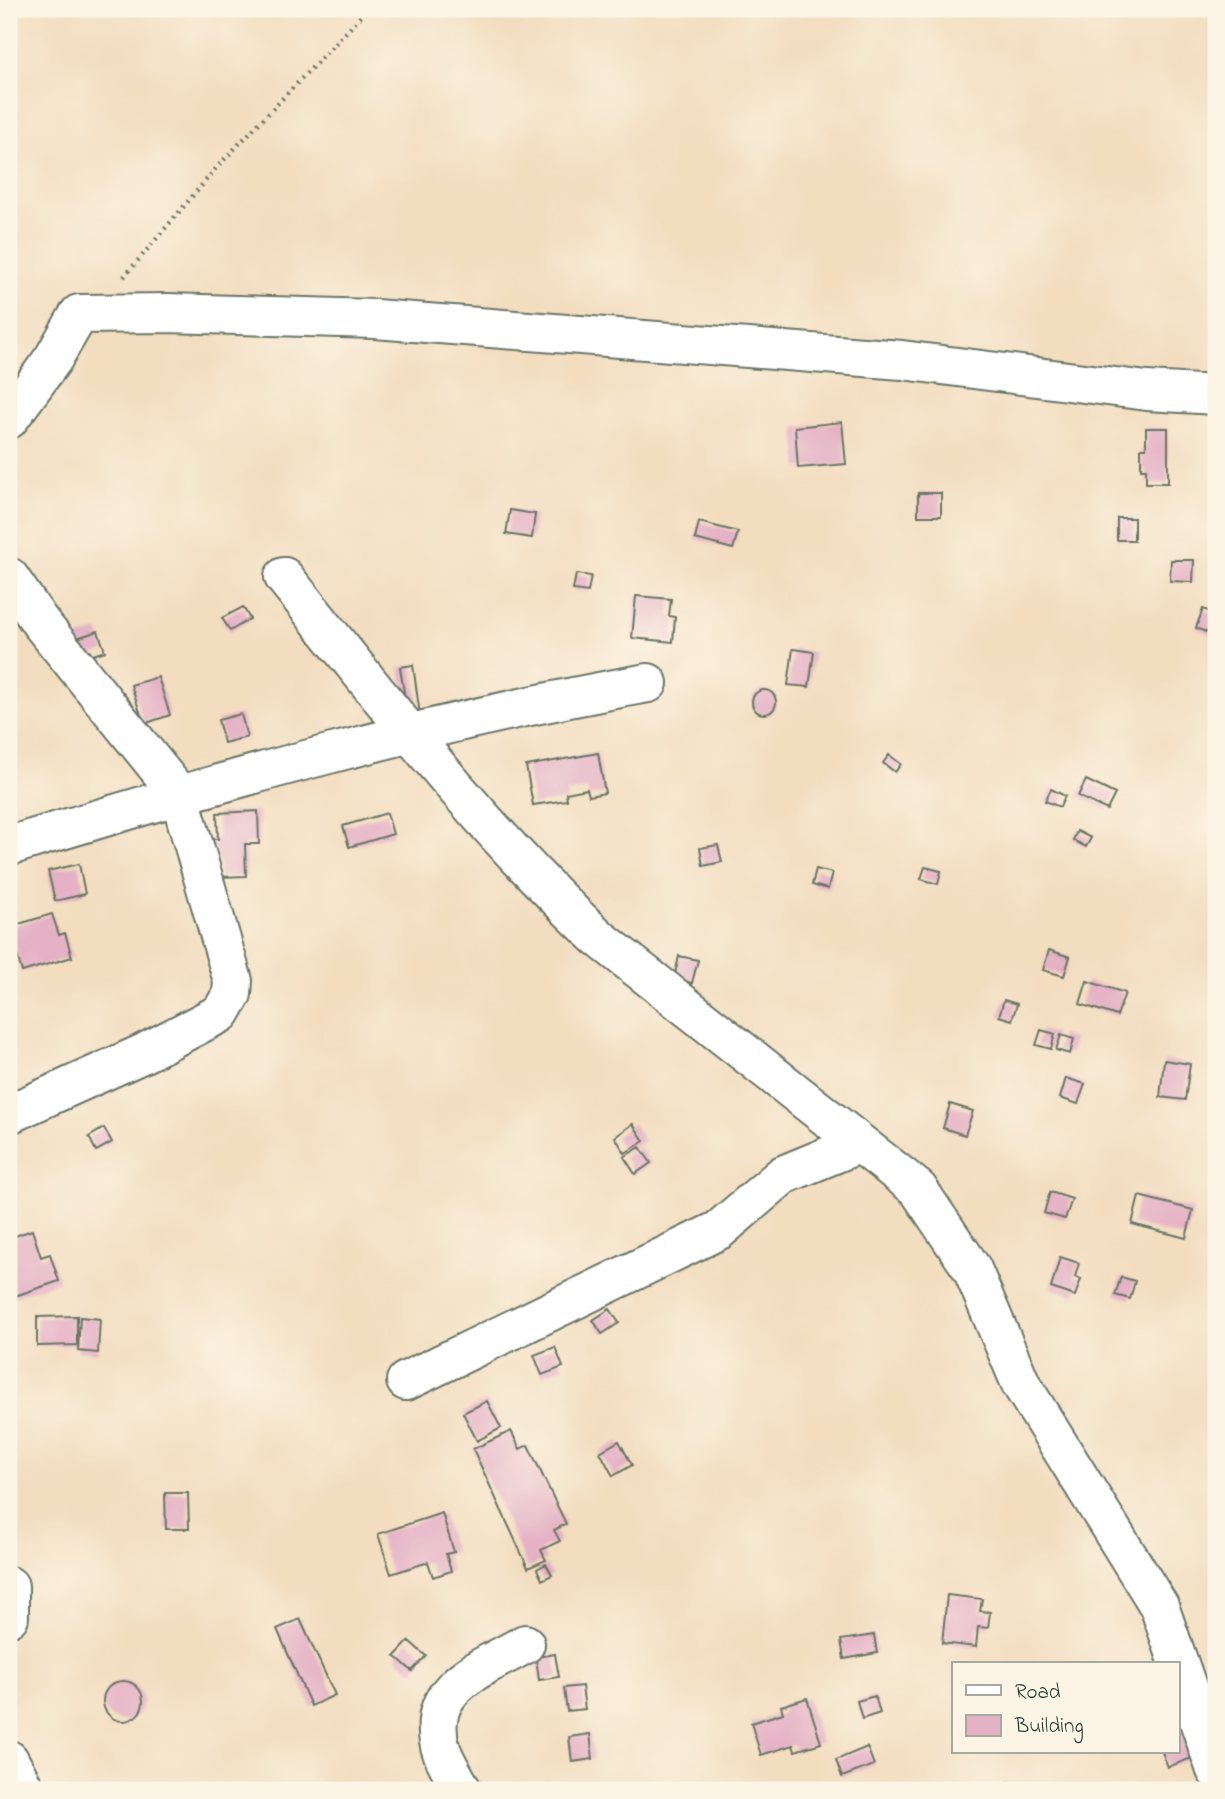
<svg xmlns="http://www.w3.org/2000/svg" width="1225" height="1799" font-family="'Indie Flower',sans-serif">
	<rect width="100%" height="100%" fill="#fcf5e5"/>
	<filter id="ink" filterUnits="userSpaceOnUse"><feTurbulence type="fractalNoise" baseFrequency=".0143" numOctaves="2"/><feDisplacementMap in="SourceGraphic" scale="14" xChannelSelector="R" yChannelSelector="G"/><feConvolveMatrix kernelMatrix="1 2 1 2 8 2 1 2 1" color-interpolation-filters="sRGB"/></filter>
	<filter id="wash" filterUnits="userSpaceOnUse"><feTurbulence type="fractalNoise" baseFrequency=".00686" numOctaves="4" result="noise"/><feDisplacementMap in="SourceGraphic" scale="28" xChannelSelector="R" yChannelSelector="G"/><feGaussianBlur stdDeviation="1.57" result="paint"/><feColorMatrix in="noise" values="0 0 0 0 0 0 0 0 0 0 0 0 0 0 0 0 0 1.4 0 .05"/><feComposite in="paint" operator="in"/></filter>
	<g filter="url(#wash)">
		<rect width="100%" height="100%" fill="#f2ddbf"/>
		<g id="blocks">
			<path fill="#e4b1c5" d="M842,422l4,42 -48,4 -3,-41z
				M1146,428h22v55h-22v-14h-5v-21h5z
				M918,493h23v23h-23z
				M510,510l25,4 -3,24 -26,-4z
				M1117,518h17v22h-17z
				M699,522l39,10 -5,17 -38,-10z
				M1171,560h23l-1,22 -23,-1z
				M576,574l15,2 -3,16 -15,-2z
				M636,596l35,3 -2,17 6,1 -2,25 -41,-4z
				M243,607l7,12 -20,12 -8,-13z
				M1203,609l13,5v22l-20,-8z
				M98,631l7,20 -21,7 -7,-20z
				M793,649l21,3 -5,35 -21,-2z
				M413,665l7,50 -12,2 -8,-50z
				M158,677l12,38 -26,9 -13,-39z
				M752 702a12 12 0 1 1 24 0a12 12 0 1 1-24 0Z
				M241,714l6,23 -23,6 -6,-23z
				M598,753l7,40 -16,3 -2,-7 -21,4 1,7 -34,5 -7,-39z
				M889,755l12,9 -6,8 -12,-9z
				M1086,780l29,14 -8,16 -29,-14z
				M1051,789l14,7 -5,11 -15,-6z
				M258,811l1,33h-14l1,32 -26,1 -1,-16h-8l-1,-22h8l-1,-26z
				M387,813l6,21 -44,13 -6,-21z
				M1077,831l14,7 -5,9 -13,-7z
				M718,845l4,17 -19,4 -3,-18z
				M79,864l6,30 -30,7 -7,-30z
				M925,867l16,4 -3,13 -17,-5z
				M816,869l16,4 -4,16 -16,-4z
				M52,914l7,21 6,-2 7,24 -50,15 -13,-45z
				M1049,950l21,7 -6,19 -21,-6z
				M679,956l19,4 -6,23 -18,-4z
				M1087,981l38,12 -8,23 -37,-12z
				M1004,1000l13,4 -5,16 -13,-4z
				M1041,1030l14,4 -4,15 -15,-4z
				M1061,1035l13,4 -4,15 -14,-4z
				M1164,1060l26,4 -5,36 -25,-3z
				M1066,1078l19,6 -7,20 -18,-6z
				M950,1104l23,7 -8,24 -22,-7z
				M633,1124l11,17 -19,12 -10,-16z
				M104,1128l8,14 -16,9 -7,-14z
				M640,1147l11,16 -16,11 -11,-17z
				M1050,1192l22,7 -7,20 -21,-6z
				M1139,1196l54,14 -7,28 -54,-14z
				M32,1230l9,27 9,-3 9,27 -50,17v-60z
				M1060,1257l19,6 -4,14 6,2 -6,17 -24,-8z
				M1121,1277l14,4 -5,18 -15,-4z
				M610,1309l9,14 -17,11 -9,-14z
				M77,1316v29l-40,1v-29z
				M80,1317l20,2 -2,34 -20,-2z
				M555,1347l8,20 -21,8 -8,-20z
				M487,1401l14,27 -24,13 -14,-28z
				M511,1431l9,18 8,-4 38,79 -12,6 6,11 -19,9 5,10 -18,8 -55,-119z
				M619,1441l13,24 -19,11 -13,-24z
				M165,1493h23l1,36h-23z
				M442,1513l12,39 -8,2 5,17 -18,6 -5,-15 -37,12 -13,-40z
				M546,1564l6,11 -10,5 -5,-11z
				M947,1595l35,4 -2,12 10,1 -2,16 -10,-1 -2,20 -34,-4z
				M300,1619l35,76 -24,11 -34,-77z
				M874,1635l3,18 -33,6 -3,-19z
				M409,1641l17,15 -14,15 -17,-15z
				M555,1654l4,23 -20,3 -3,-23z
				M103 1701a20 20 0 1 1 40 0a20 20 0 1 1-40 0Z
				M582,1686l3,23 -18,2 -3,-23z
				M875,1696l5,17 -18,6 -5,-18z
				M807,1698l14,45 -26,8 -2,-6 -32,10 -10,-32 32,-10 -2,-7z
				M1178,1720l14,38 -24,9 -6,-15h16z
				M590,1734l3,25 -21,3 -3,-25z
				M867,1747l7,18 -32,12 -6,-17z
				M1009,1782l5,8h-21z"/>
		</g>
	</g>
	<g filter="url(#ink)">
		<use href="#blocks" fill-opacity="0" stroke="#697565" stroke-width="2"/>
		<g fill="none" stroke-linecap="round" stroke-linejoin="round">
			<defs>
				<path id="minor" d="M9,419l44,-60 26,-45 88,-1 208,6 527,41 245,31 69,4
					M9,577l31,45 139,172 54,187 -1,13 -11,19 -79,41 -133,60
					M284,577c100,124 198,253 315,361l319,251 54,80 49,115 138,222 57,164
					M9,846c209,-64 423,-125 639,-163
					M406,1381l313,-151 64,-55 75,-31
					M9,1586v31
					M9,1760l16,30
					M462,1790c-7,-14 -18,-29 -22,-44 -15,-61 42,-77 85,-102"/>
			</defs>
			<use href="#minor" stroke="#697565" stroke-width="42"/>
			<path stroke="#697565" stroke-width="4.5" stroke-dasharray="2 5" stroke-linecap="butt" d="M124,277l94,-111 150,-157"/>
			<use href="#minor" stroke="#fff" stroke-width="38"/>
		</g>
	</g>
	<rect width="1225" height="1799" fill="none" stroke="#fcf5e5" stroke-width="35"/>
	<rect x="952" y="1662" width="228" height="91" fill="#fcf5e5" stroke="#a4ab9e" stroke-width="2"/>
	<rect x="966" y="1685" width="35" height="10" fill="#ffffff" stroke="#a4ab9e" stroke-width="2"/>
	<text x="1015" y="1698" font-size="21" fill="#1f3d34">Road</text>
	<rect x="966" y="1715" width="35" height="21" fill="#e4b1c5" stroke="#a4ab9e" stroke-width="2"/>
	<text x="1015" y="1732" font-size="21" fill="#1f3d34">Building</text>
</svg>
